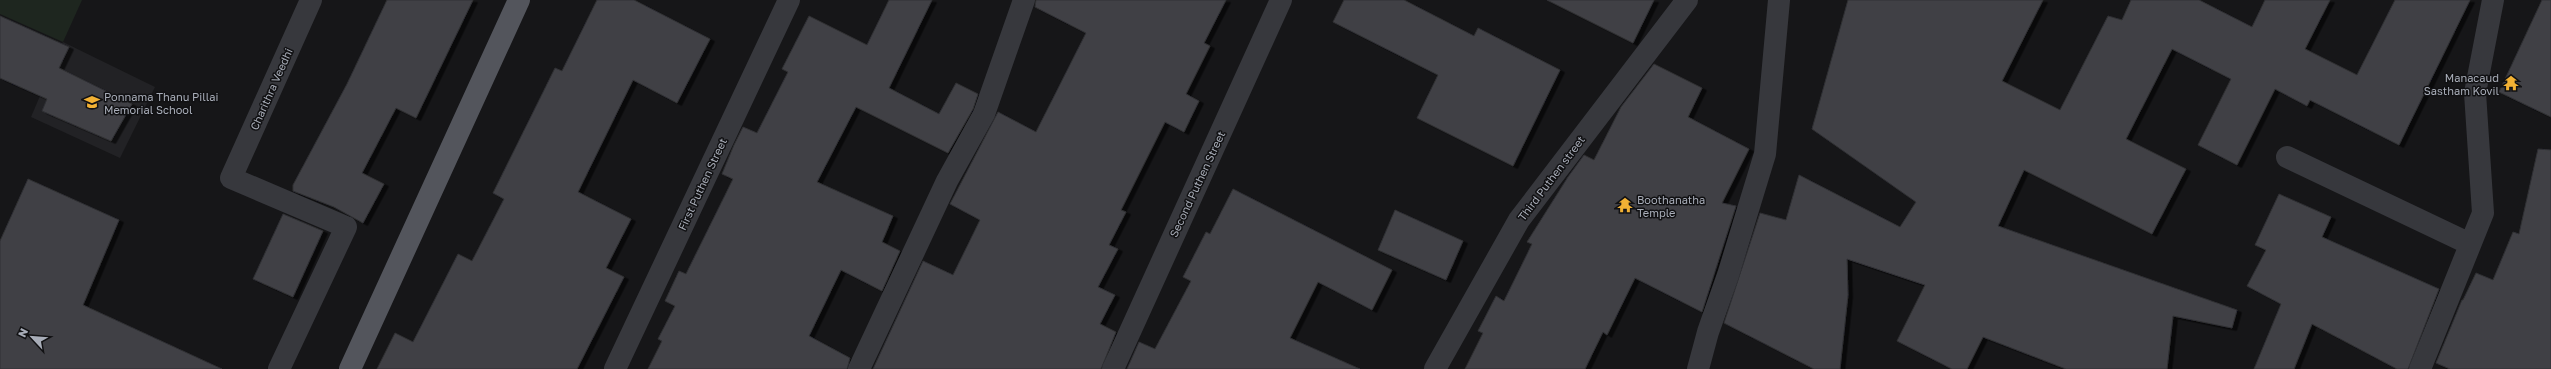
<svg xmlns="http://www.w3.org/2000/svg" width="2551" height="369" font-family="'Golos Text',sans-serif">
	<defs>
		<filter id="shadow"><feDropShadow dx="4.5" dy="2.5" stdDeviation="0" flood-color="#0009"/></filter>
	</defs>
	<rect width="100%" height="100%" fill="#161618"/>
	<path fill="#222225" d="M63,42l92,45 -35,71 -89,-41z"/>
	<path fill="#1e261f" d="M0,0h82l-19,42 -63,-28z"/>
	<path fill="#404145" stroke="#303034" filter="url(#shadow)" d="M387,0h86l-57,118 -20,-10 -34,65 22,11 -21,39 -29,-16 -41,-16v-6l54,-101z
		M597,0h37l76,39 -33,64 -44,-23 -55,112 53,27 -25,49 18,9 -47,92h-200l18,-36 18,9 45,-88 14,7 32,-62 -11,-6 62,-125 7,3z
		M889,0h43l-43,88 50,26 17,-31 22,11 -5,15 -25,44 -92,-46 -39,75 76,34 -11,26 18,9 -18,40 -41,-21 -32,66 41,22 -3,11h-199l14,-28 -4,-2 17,-33 -10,-5 14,-30 7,3 47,-95 -11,-5 12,-29 9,-18 14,6 31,-61 -6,-3 27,-53 58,29z
		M1036,0h190l-22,43 6,3 -24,48 13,7 -15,31 -19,-10 -44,88 5,2 -17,33 9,4 -20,38 17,8 -15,29 16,8 -15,37h-228l50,-108 30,14 27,-55 -30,-16 48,-92 38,20 50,-99 -51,-26z
		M1344,0h60l70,36 4,-8 82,42 -47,96 -96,-48 21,-43 -105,-53z
		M1547,0h107l-21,43z
		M1848,0h195l-41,81 58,29 48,-94 14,4 9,-20h68l53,27 13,-27h65l-25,49 52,26 38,-75h75l-71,145 -89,-45 -3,6 -32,-17 -38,76 -39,-20 33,-66 -59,-30 -46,90 60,30 -34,65 -128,-64 -26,56 239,84 -5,18 -59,-12 -6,53h-101l-83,-32 -16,32h-15l-55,-28 28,-56 -78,-26 1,36 -8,74h-26l-90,-46 36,-110 26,7 13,-45 101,52 16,-25 -104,-73z
		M2542,0h9v117l-52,-25z
		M0,16l69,31 -10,21 73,36 -21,37 -69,-30 5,-12 -47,-21z
		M1654,64l48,24 -14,29 61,32 -27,54 14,3 -34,106 -67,-34 -28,57 -4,-3 -18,37h-120l18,-36 -5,-2 18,-35 8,5 28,-57 -5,-2 41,-65 16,-22 10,5 27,-53z
		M2538,149l13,1v219h-101l-14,-6 26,-63h1l13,-27 17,7 20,-48 6,2z
		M28,179l91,41 -36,85 139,64h-222v-128z
		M1233,189l159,81 -20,40 -54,-28 -28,56 70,31h-233l12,-27 16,7 36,-68 -8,-4 23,-45 4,2z
		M2279,194l52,23 -9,20 117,52 -31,80h-11l-85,-45 -18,45h-40l27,-65 -34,-18 19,-36 -11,-5z
		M1395,210l68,31 -17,39 -68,-30z
		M283,214l40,17 -30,66 -40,-18z"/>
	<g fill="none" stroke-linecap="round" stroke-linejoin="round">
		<path stroke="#37383d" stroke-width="22" d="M2287,157l183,87
			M279,369l67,-142 -115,-49 80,-178
			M615,369l174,-369
			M859,369l88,-188 37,-67 40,-114
			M1113,369l168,-369
			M1435,369l84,-149 168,-220
			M1698,369l10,-37 20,-57 37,-121 14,-154
			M2420,369l63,-156 -8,-120 18,-93"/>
		<path stroke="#53555c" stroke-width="22" d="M350,369l169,-369"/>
	</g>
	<defs>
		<symbol id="temple-bare" viewBox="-9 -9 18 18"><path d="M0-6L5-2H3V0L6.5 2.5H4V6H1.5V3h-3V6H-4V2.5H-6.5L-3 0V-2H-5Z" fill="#f2b134" stroke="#111113" stroke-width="2.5" paint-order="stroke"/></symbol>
		<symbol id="school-bare" viewBox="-9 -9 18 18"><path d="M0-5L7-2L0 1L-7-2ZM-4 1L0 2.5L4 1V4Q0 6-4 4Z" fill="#f2b134" stroke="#111113" stroke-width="2.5" paint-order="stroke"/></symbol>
	</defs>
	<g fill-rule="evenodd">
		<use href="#temple-bare" x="2500" y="72" width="22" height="22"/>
		<use href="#school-bare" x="81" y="91" width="22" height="22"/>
		<use href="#temple-bare" x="1614" y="194" width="22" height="22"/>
	</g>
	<g text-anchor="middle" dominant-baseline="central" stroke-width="3" stroke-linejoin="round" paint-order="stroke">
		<g font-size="11" fill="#a8adb8" stroke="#111113" text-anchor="start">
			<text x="2499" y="77" text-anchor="end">Manacaud<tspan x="2499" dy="13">Sastham Kovil</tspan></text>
			<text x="104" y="96">Ponnama Thanu Pillai<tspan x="104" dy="13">Memorial School</tspan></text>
			<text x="1637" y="199">Boothanatha<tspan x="1637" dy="13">Temple</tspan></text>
		</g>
		<g font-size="11" fill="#a8adb8" stroke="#111113">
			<text transform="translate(271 89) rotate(-66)">Charithra Veedhi</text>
			<text transform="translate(1551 178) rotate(-53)">Third Puthen street</text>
			<text transform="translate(702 184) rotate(-65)">First Puthen Street</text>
			<text transform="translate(1197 184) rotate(-65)">Second Puthen Street</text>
		</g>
	</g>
	<g transform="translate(32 337) rotate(296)" stroke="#111113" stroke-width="3" paint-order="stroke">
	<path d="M0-3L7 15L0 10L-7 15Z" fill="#a8adb8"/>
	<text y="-6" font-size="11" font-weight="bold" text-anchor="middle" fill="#a8adb8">N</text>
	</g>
</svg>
